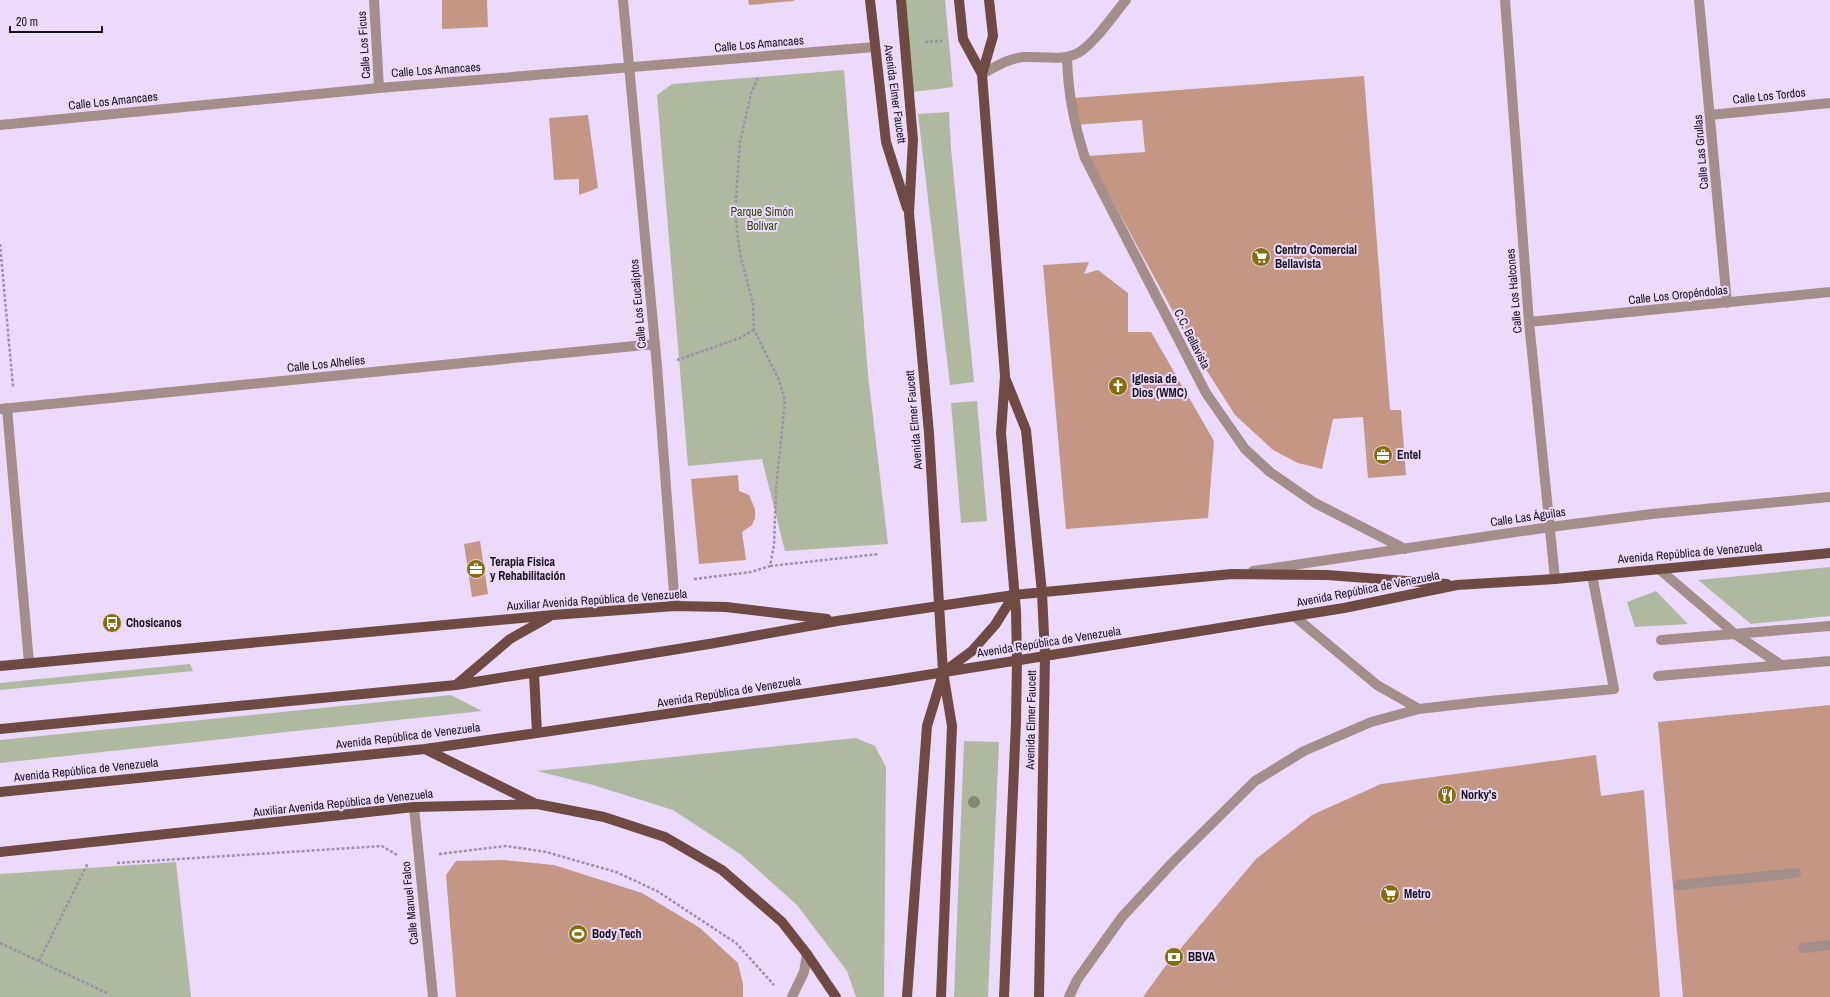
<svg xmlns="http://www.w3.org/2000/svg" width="1830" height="997" font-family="'Archivo Narrow',sans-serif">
	<rect width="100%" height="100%" fill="#ebdafb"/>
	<path fill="#aeb9a0" d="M904,0h41l8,87 -41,5z
		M844,70l24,305 20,169 -103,7 -23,-92 -74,7 -31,-371 15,-11z
		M949,112l2,37 23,233 -24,3 -32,-271z
		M977,401l10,120 -26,2 -10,-120z
		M1830,567v49l-79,8 -53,-44z
		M1656,591l32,33 -53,3 -8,-25z
		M190,664l3,7 -193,19v-7z
		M451,695l31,16 -482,52v-23z
		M856,738l19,8 11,21 -2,230h-28l-9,-26 -50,-66 -57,-51 -67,-44 -80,-25 -56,-14z
		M964,741l35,1 -11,255h-34z
		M176,862l15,135h-191v-123z"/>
	<path fill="#c49785" d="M442,0h45l1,27 -46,2z
		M748,0h46v1l-45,4z
		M1364,76l26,334h11l5,65 -38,3 -5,-61 -30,2 -11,50 -24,-6 -25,-13 -38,-35 -37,-58 -110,-201 57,-4 -3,-32 -67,5 -2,-27z
		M588,115l10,73 -19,7v-16l-25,1 -5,-62z
		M1089,262l-5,12 14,-4 30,23v39h23l63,109 -6,77 -142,11 -23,-264z
		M738,475l1,16 10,4 6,14v9l-3,7 -10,7 4,28 -47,4 -8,-85z
		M480,541l8,53 -16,3 -8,-53z
		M1830,705v292h-147l-25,-275z
		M1596,755l5,41 43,-6 16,207h-517l21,-29 92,-109 56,-44 69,-31z
		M504,860l50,5 88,28 58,35 38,35 5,21v13h-287l-10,-122 10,-14z"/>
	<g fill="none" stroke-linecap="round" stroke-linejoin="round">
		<path stroke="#9d90a9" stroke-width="2.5" stroke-dasharray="3 2" stroke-linecap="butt" d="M925,42l17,-1
			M0,244l13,143
			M677,360l63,-22 14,-8
			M770,566l109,-12
			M694,579l57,-7 19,-6 4,-21 2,-56 9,-88 -6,-21 -25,-50 -1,-26 -13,-50 -5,-41 5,-71 11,-48 7,-16
			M439,854l67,-8 40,6 70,20 41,19 79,52 38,42
			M117,863l265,-17 15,9
			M0,943l107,50
			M39,961l49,-98"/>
		<path stroke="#a48e89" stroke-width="10" d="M374,0l5,88
			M623,0l34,367 18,239
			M1505,0l24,322 26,257
			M1699,0l28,303
			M1067,57c1,37 7,66 18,101l121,235 39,56 25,23 45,31 90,46
			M982,74c13,-7 27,-16 42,-17 17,-1 36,4 52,-3 16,-7 38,-40 50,-54
			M1710,115l120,-12
			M0,125l379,-37 496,-41
			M1529,322l301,-30
			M7,408l22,255
			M0,409l655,-65
			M1659,569l76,65 46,31
			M1253,571l297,-44 102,-13 178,-17
			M1294,616l83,69 42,24
			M1661,640l169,-14
			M1658,676l172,-15
			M414,807l19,190
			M1679,885l117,-12
			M1803,948l27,-3
			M792,997l12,-25 3,-18
			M1069,997l8,-17 45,-63 52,-56 81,-80 49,-30 67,-29 48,-13 60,-7 135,-13 -22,-114"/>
		<path stroke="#6e4a42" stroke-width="10" d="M870,0l16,142 21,66
			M901,0l12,140 -4,73 20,220 14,239 9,54 -11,271
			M959,0l4,39 19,35 23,302 -4,57 15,178 1,49 -1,62 -12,275
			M982,74l11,-38 -4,-36
			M1006,380l20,50 16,163 3,62 -6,342
			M0,666l553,-51 122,-9 51,1 101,12
			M945,671l27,-20 23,-26 19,-30
			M534,673l3,60
			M456,685l54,-46 39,-22
			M0,729l456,-44 259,-42 122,-22 177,-26 218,-21 95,1 120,9
			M425,749l111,55
			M0,792l425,-43 112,-16 352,-52 455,-73 113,-23 98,-6 275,-26
			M0,852l414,-45 123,-3 67,13 61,20 57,33 60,52 25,32 29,43
			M907,997l20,-271 16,-52"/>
	</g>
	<circle fill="#868a74" cx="974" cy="802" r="6"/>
	<defs>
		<symbol id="supermarket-disc" viewBox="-11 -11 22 22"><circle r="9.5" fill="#886d0d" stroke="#ebdafb"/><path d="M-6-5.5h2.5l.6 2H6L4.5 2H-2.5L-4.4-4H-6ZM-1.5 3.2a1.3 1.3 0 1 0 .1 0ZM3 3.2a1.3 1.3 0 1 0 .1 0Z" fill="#fff"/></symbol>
		<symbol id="church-disc" viewBox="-11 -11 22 22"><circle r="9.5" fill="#886d0d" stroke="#ebdafb"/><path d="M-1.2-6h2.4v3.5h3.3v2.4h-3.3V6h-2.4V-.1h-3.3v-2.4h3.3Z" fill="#fff"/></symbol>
		<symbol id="office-disc" viewBox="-11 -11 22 22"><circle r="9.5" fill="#886d0d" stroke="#ebdafb"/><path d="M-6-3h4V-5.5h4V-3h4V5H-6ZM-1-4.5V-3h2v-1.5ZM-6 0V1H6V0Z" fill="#fff"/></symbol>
		<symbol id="bus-disc" viewBox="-11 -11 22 22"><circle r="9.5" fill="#886d0d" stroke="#ebdafb"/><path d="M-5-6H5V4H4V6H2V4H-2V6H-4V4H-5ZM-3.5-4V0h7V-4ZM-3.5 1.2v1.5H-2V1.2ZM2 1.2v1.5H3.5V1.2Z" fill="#fff"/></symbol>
		<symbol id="restaurant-disc" viewBox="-11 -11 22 22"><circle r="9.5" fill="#886d0d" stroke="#ebdafb"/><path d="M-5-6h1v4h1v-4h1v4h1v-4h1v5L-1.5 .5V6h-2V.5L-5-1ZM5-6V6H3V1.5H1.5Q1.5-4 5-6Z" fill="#fff"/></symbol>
		<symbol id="stadium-disc" viewBox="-11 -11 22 22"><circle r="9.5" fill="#886d0d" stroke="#ebdafb"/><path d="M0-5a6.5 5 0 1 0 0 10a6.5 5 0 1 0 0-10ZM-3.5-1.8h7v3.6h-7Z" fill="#fff"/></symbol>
		<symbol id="bank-disc" viewBox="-11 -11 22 22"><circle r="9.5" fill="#886d0d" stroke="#ebdafb"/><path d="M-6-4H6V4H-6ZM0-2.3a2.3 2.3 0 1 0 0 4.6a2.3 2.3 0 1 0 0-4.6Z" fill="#fff"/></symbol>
	</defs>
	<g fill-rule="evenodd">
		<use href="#supermarket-disc" x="1250" y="246" width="22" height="22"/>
		<use href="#church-disc" x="1107" y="375" width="22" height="22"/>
		<use href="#office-disc" x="1372" y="444" width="22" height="22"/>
		<use href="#office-disc" x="465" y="558" width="22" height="22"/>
		<use href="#bus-disc" x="101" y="612" width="22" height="22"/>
		<use href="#restaurant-disc" x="1436" y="784" width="22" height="22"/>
		<use href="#supermarket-disc" x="1379" y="883" width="22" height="22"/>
		<use href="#stadium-disc" x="567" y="923" width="22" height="22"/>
		<use href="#bank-disc" x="1163" y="946" width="22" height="22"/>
	</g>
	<g text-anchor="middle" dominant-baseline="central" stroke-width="4" stroke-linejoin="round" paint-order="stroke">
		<g font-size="12" fill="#16101b" stroke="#ebdafb">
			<text transform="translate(759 44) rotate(-5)">Calle Los Amancaes</text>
			<text transform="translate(364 45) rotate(-94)">Calle Los Ficus</text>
			<text transform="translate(436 70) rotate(-4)">Calle Los Amancaes</text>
			<text transform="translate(895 94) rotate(82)">Avenida Elmer Faucett</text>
			<text transform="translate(1769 96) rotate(-6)">Calle Los Tordos</text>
			<text transform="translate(113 101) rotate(-6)">Calle Los Amancaes</text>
			<text transform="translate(1701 152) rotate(-95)">Calle Las Grullas</text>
			<text transform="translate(1514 291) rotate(-95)">Calle Los Halcones</text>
			<text transform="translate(1678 295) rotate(-6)">Calle Los Oropéndolas</text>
			<text transform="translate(638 304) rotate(-95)">Calle Los Eucaliptos</text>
			<text transform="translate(1192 339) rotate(63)">C.C. Bellavista</text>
			<text transform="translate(326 364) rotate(-6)">Calle Los Alhelíes</text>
			<text transform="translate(914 420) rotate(-95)">Avenida Elmer Faucett</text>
			<text transform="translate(1528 517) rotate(-8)">Calle Las Águilas</text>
			<text transform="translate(1690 553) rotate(-5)">Avenida República de Venezuela</text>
			<text transform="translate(1368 589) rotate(-11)">Avenida República de Venezuela</text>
			<text transform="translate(597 600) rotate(-4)">Auxiliar Avenida República de Venezuela</text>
			<text transform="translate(1049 642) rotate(-9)">Avenida República de Venezuela</text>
			<text transform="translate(729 692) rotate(-9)">Avenida República de Venezuela</text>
			<text transform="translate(1031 720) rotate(-89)">Avenida Elmer Faucett</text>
			<text transform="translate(408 736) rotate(-7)">Avenida República de Venezuela</text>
			<text transform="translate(86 770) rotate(-6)">Avenida República de Venezuela</text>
			<text transform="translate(343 803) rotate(-6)">Auxiliar Avenida República de Venezuela</text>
			<text transform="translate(410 903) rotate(-96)">Calle Manuel Falco</text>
		</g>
		<g font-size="12" fill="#344806" stroke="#ebdafb">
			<text x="762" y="212">Parque Simón<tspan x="762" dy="14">Bolívar</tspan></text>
		</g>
		<g font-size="12" font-weight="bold" fill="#16101b" stroke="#ebdafb" text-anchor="start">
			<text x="1275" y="250">Centro Comercial<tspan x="1275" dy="14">Bellavista</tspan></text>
			<text x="1132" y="379">Iglesia de<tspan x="1132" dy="14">Dios (WMC)</tspan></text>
			<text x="1397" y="455">Entel</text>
			<text x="490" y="562">Terapia Fisica<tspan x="490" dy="14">y Rehabilitación</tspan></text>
			<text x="126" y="623">Chosicanos</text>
			<text x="1461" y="795">Norky's</text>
			<text x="1404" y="894">Metro</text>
			<text x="592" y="934">Body Tech</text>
			<text x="1188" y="957">BBVA</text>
		</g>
	</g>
	<path d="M10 26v6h92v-6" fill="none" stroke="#16101b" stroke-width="2"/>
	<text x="16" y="26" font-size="12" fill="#16101b" stroke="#ebdafb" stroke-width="3" paint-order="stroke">20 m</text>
</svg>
